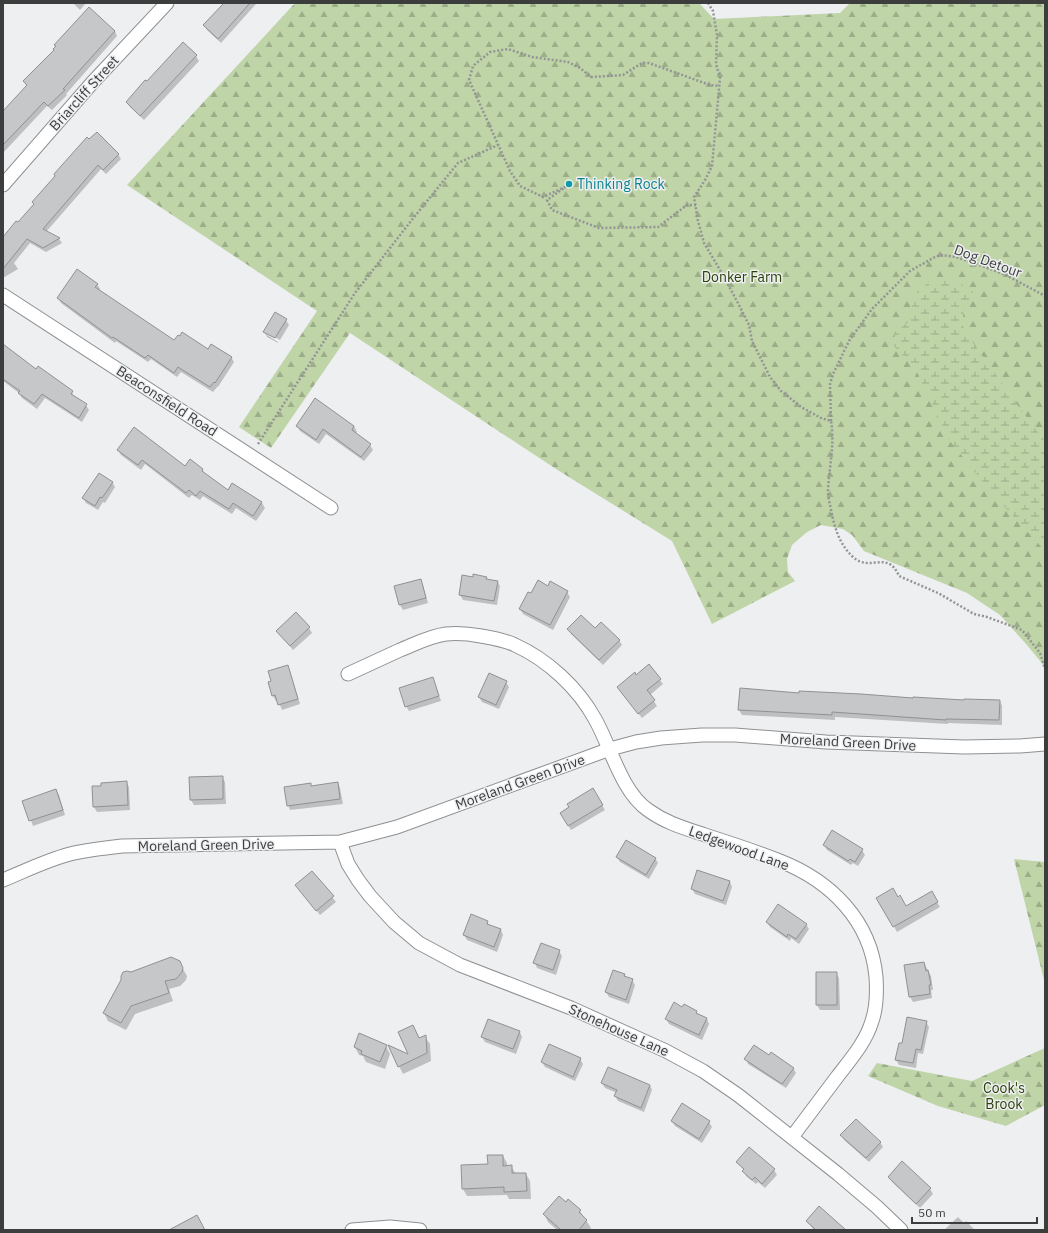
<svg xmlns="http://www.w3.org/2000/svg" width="1048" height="1233" font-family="'IBM Plex Sans',sans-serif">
	<defs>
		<pattern id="forest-firs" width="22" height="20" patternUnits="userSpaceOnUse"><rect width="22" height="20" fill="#bfd4a7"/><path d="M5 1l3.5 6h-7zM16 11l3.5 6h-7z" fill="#9cad89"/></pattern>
		<pattern id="wetland-marsh" width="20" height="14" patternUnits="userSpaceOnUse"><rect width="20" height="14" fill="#bfd4a7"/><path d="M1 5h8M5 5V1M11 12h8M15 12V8" fill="none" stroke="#9cad89"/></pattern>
	</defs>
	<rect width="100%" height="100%" fill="#edeff1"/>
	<path fill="url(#forest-firs)" d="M295,3h404l15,16 126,-6 10,-10h195v664l-18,-22 -27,-30 -33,-22 -103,-42 -12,-16 -9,-6 -22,-4 -14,7 -15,13 -5,14 1,13 7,9 -83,43 -40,-83 -116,-72 -206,-136 -79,115 -32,-21 78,-116 -190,-126z
		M1014,859l31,3v122z
		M1045,1048v57l-39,21 -68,-20 -70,-30 9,-13 95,18z"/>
	<path fill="url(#wetland-marsh)" d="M931,280h24l18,12 -10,21 1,17 63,88 18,23v110l-54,-59 -42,-52 -33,-70 -23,-25 2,-12 14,-12 5,-26z"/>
	<path fill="#0003" d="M73,3h13l-6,7z
		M224,3h33l-36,40 -14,-13 -2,-4z
		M115,31l2,5 -51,58 1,1 -15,15 -5,-4 -44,47v-41l24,-25 -3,-5z
		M183,44l13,12 3,5 -55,59 -14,-13 -3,-5 20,-19z
		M118,154l3,5 -15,15 -5,-5 -55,63 13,7 3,4 -16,9 -16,-9 -16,20 4,6 -15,9v-39l32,-34 21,-29z
		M97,284l3,5 -1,2 75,51 57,15 3,5 -16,25v-1l-5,6 -32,-20 -4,5 -26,-18 -3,3 -32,-21 -1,2 -54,-40 -3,-5z
		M286,320l3,5 -9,15 -13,-7v2l11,7v1l-11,-6 -2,-5z
		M3,345l33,25 36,22 2,5 12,8 3,5 -7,12 -37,-24 -8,11 -15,-11 -3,-5 -16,-12z
		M297,426h57l3,6 -2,2 15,11 3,5 -9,11 -38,-27 -7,10 -19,-13z
		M118,450l68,18 16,1 3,6 23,17 5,-8 29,19 3,5 -9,13 -20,-13 -4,6 -29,-18 -3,4 -8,-5 -3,3 -44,-34 -4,6 -20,-15z
		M112,482l3,5 -10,16 -2,-1 -5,8 -12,-7 -3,-5z
		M486,577l1,3 10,1 3,5 -3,19 -34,-5 -3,-5 14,-17z
		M420,580l3,5 5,18 -25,7 -3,-5 -5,-18z
		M567,592l3,5 -17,33 -30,-16 -3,-5 11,-14z
		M309,628l3,5 -19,17 -16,-19z
		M568,629l27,1 24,10 3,5 -19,20 -32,-31z
		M287,666l3,5 10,33 -18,6 -4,-10 -2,1 -3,-5 -4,-14h3z
		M636,676l24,4 3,4 -13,11 7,11 -15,12 -24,-31z
		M433,678l8,23 -32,10 -3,-5z
		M506,682l3,5 -10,22 -17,-7 -3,-5z
		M740,689l60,5 164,7h36l2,5v19l-54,-2v1l-113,-7v3l-93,-5 -3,-5z
		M222,777l3,5 1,22 -32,1 -3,-5z
		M126,782l3,5 1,23 -33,2 -3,-5z
		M338,783l2,5 3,16 -53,6 -2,-5 22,-21 2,3z
		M56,790l3,5 6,20 -32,11 -9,-25z
		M593,790l12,20 -34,20 -10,-17z
		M824,845l38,5 3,5 -7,11 -5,-3 -2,2 -24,-15z
		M617,857l38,1 3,5 -9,16 -29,-17z
		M312,872l24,30 -16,13 -24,-30z
		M730,882l2,5 -6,18 -31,-11 -3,-5z
		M931,893l9,14 -43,25 -19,-34 27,9z
		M487,922l3,4 11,4 2,5 -6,17 -30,-12 -3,-5z
		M767,922l39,2 3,5 -10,15 -8,-6 -1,3 -20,-14z
		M559,951l3,5 -6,19 -19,-7 -2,-5z
		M179,962l8,14 -1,4 -6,6 -11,3 4,12 -38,13 -9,16 -18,-9 -4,-8 27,-40z
		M924,963l7,13 2,14h-2l1,8 -19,4 -3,-5z
		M613,971l12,4 1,3 6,2 3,5 -6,19 -20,-7 -3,-5z
		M836,973l3,5 1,32h-20l-3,-5z
		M683,1008l13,3 2,4 9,4 2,5 -7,16 -33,-16 -3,-5z
		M488,1021l32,11 2,5 -6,17 -31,-12 -3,-5z
		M926,1022l3,5 -6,27 -5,-1 -2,15 -17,-3 -3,-5 7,-15z
		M413,1026l7,13 5,-2 5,7 1,17 -28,13 -4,-8 11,-10z
		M386,1046l4,8 -5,15 -19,-7 -3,-6 -4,-1 -4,-8z
		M580,1059l3,5 -8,17 -30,-14 -3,-5z
		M746,1059l47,9 3,5 -10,15 -38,-24z
		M602,1083l48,2 2,5 -8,22 -26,-11 -3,-5 2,-3 -12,-5z
		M672,1121l37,1 3,5 -10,16 -27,-17z
		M842,1135l38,7 3,5 -14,15 -25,-22z
		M503,1156l4,7v3h4l5,8h10l4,7 1,18h-22l-2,-4 -40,1 -4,-7 26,-24z
		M737,1162l37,8 3,5 -12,13 -7,-6 -2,2 -10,-8 -2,-6z
		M889,1177l41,12 3,5 -13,14 -28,-26z
		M568,1201l12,10 11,17 -2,2h-32l-9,-8 -4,-8 22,-11z
		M958,1217l6,6 2,-2 9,9h-31z
		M807,1221l37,9h-30z"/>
	<path fill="#c5c7c9" stroke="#8f9193" d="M224,3h26l-32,36 -15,-14z
		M89,7l26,24 -52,58 2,1 -17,16 -4,-4 -41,43v-34l24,-26 -4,-4 31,-31 -1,-1 3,-3 -2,-1z
		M183,42l14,13 -57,61 -14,-14 19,-22 2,1z
		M97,132l22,22 -16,16 -5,-5 -55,64 17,9 -17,10 -16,-9 -24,30v-32l13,-16 2,1 16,-18 -2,-2 23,-26 -1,-2 33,-37 2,2z
		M77,269l21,15 -3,3 79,53 4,-5 2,1 2,-4 26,17 3,-5 21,13 -17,26 -1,-1 -4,5 -29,-18 -3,-2 -4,6 -26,-18 -3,3 -32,-21 -1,1 -55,-40z
		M275,312l12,7 -12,19 -12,-6z
		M3,344l33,25 2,-3 35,25 -2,3 16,10 -8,14 -37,-24 -8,10 -16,-11 2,-2 -17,-12z
		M315,398l39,28 -2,4 19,14 -10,13 -38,-28 -7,11 -20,-14z
		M134,427l51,39 5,-7 13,10 -1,2 26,19 4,-7 30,19 -9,14 -20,-13 -4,6 -29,-18 -4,5 -7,-6 -3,3 -44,-33 -4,5 -21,-15z
		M99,473l14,9 -11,16 -2,-1 -5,9 -13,-8z
		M473,574l14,3 -1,2 12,2 -4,20 -35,-6 3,-20 11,2z
		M421,579l5,19 -27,7 -5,-19z
		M538,580l10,6 2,-5 18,10 -18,34 -31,-16 9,-17 3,1z
		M296,612l14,15 -20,19 -14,-15z
		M581,615l14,13 6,-6 19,18 -21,20 -32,-31z
		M649,664l12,15 -14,11 8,10 -17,14 -21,-27 18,-15 1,3z
		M288,665l10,34 -20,6 -3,-10 -3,1 -4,-14 3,-1 -3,-10z
		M489,673l18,8 -11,24 -18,-8z
		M433,677l6,19 -34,11 -6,-19z
		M740,688l59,5v-2l62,3 52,4v-1l51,3v-1l36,1 -1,20 -53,-1v1l-114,-8v3l-94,-5z
		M223,776v23l-33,1 -1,-23z
		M127,781l1,24 -35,2 -1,-21h9v-3z
		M338,782l2,17 -53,7 -3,-19 27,-4v3z
		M593,788l10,17 -35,21 -8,-13 9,-6 -2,-3z
		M56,789l7,21 -34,11 -7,-20z
		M832,830l31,19 -8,13 -5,-3 -2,2 -25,-16z
		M626,840l30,18 -10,17 -30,-18z
		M697,870l33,11 -7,20 -32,-12z
		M312,871l22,25 -18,15 -21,-26z
		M893,888l5,9 2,-2 6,11 26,-15 6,11 -45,25 -17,-29z
		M778,904l29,20 -11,15 -8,-5 -1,3 -21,-15z
		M471,914l17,7 -1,3 14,5 -7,18 -31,-12z
		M541,943l19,7 -7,20 -20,-7z
		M171,957l9,4 3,7 -1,4 -6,7 -11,2 4,12 -38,13 -10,17 -18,-10 18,-33v-4l2,-4 4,-1 4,1z
		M924,962l2,9 2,-1 3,15h-2l1,9 -21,3 -5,-32z
		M613,970l12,4 -1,2 9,3 -7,21 -21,-8z
		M816,972h21v33h-21z
		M674,1002l8,5 2,-3 13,7 -1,2 11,5 -8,17 -34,-16z
		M907,1017l20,4 -6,29 -5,-1 -3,14 -18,-3 4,-17h3z
		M488,1019l32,12 -7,18 -32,-12z
		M413,1025l6,13 7,-3 1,18 -29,14 -10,-22 20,9 -10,-22z
		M359,1033l28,12 -7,17 -19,-8 1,-3 -8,-4z
		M549,1044l32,14 -8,19 -32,-15z
		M754,1045l15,10 2,-3 23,16 -12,16 -38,-25z
		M608,1067l42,18 -9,23 -27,-12 3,-6 -16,-7z
		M682,1103l28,18 -11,18 -28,-18z
		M856,1119l25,23 -15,16 -26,-23z
		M749,1147l26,22 -13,15 -7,-7 -3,3 -10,-9 2,-2 -8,-7z
		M487,1155h16v11l9,-1v8h14l1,18 -23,1v-5l-42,2 -1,-24 27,-1z
		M902,1161l29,27 -15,16 -28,-27z
		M559,1196l7,6 2,-3 13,11 -2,2 8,8 -8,10h-18l-18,-16z
		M819,1206l27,24h-30l-10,-9z
		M197,1215l8,15h-36z"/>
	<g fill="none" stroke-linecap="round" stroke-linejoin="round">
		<defs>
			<path id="street" d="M3,185l89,-102 75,-80
				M3,295l328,213
				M348,674c17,-8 35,-16 52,-24 15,-6 30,-14 46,-16 12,-1 24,0 35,2 12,2 24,4 34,9 33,15 63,43 80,74 16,28 26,72 53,91 18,13 36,18 57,25 25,8 50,16 75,26 51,20 91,60 96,116 1,15 1,30 -4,44 -6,21 -22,39 -35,56 -15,20 -30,40 -45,60
				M340,842l8,22 10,16 12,16 24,26 25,21 41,22 111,43 95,43 37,20 35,24 100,79 39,33 24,23
				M3,880c22,-9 44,-20 67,-26 17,-4 34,-6 52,-8l218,-4 57,-15 213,-78 26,-7 25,-4 41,-3h33l91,7 138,5 56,-1 25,-2
				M352,1230l38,-3 30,3"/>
		</defs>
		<use href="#street" stroke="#8e9092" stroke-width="15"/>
		<path stroke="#939495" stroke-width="2.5" stroke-dasharray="2 2" stroke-linecap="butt" d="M708,3l5,8 4,24 -1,29 4,14 -8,88 -7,14 -11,17 4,24 6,22 19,32 16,30 10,20 3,16 18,36 11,14 20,16 20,11 10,3c4,24 -2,46 -3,69 0,5 1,11 2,15 4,20 8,38 23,52 18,16 34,-8 46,19l39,17 36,21 13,3 35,13 18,23 5,16
			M696,205h-9l-29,22 -59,1 -47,-18 -5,-10 20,-14 -24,11 -23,-11 -10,-15 -41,-91 4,-14 17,-14 18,-3 24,8 36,5 12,6 11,9 32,-2 19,-12h7l61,22 9,1
			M831,421l-1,-37 3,-10 16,-33 23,-32 38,-38 25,-14 6,-2 15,2 18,6 32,12 39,21
			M258,444l97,-151 56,-72 47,-58 40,-18"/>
		<use href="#street" stroke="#fff" stroke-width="13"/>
	</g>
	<circle fill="#0f9aa8" stroke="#edeff1" stroke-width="1.5" cx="569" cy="184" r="4"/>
	<g text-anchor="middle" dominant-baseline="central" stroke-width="3" stroke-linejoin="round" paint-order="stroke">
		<g font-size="14" fill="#3c3d3d" stroke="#edeff1">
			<text transform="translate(84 93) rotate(-48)">Briarcliff Street</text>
			<text transform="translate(988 261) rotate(20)">Dog Detour</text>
			<text transform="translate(167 401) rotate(33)">Beaconsfield Road</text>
			<text transform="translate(848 742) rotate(3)">Moreland Green Drive</text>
			<text transform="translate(520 782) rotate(-20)">Moreland Green Drive</text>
			<text transform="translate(206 845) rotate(-1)">Moreland Green Drive</text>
			<text transform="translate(739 848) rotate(20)">Ledgewood Lane</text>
			<text transform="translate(619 1030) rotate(24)">Stonehouse Lane</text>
		</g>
		<g font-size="14" fill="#0d838f" stroke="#edeff1" text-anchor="start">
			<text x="577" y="184">Thinking Rock</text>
		</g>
		<g font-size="14" fill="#2c4008" stroke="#edeff1">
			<text x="742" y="277">Donker Farm</text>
			<text x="1004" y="1088">Cook's<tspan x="1004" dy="16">Brook</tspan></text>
		</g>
	</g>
	<rect width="1048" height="1233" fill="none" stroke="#3c3d3d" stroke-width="8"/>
	<path d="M912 1217v6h125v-6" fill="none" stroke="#3c3d3d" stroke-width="2"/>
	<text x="918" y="1217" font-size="12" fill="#3c3d3d" stroke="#edeff1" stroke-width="3" paint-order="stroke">50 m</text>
</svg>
